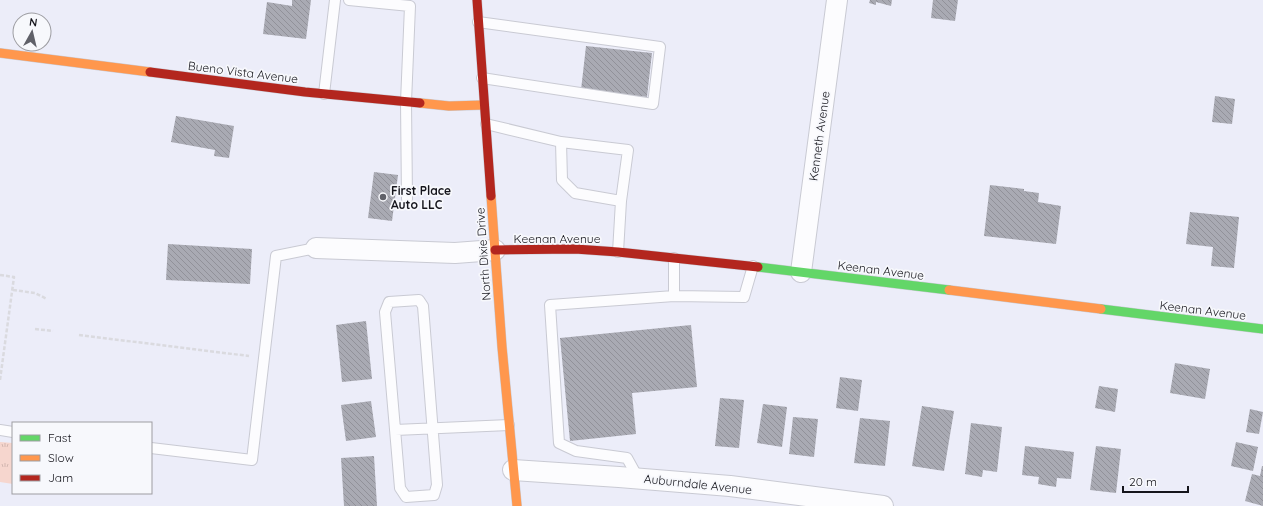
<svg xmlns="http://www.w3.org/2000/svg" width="1263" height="506" font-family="Quicksand,sans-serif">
	<defs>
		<pattern id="park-tufts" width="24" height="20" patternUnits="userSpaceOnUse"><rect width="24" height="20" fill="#f6d6ce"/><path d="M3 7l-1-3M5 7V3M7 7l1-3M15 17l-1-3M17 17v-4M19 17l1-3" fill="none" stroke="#d2b7b0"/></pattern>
		<pattern id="building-back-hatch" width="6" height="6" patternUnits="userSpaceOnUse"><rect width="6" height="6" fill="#a9aab3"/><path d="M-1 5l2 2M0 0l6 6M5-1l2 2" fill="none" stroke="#919199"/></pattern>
	</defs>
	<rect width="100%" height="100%" fill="#ecedf9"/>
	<path fill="url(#park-tufts)" d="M0,442l13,1v41l-13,-2z"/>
	<path fill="url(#building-back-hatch)" d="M292,0h19l-5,39 -43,-5 4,-32 25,4z
		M870,0h22l-1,6 -15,-4v3l-7,-2z
		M933,0h25l-3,21 -24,-3z
		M586,46l66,7 -5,44 -66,-7z
		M1215,96l20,3 -3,25 -20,-2z
		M176,116l58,10 -5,32 -15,-2 1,-6 -44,-8z
		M374,172l24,3 -6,46 -24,-3z
		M990,185l34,4v2l15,2 -1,9 23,4 -5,38 -72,-8z
		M1190,212l49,5 -5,51 -23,-2 2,-19 -27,-3z
		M168,244l84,5 -2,35 -84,-4z
		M366,321l6,58 -30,3 -6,-57z
		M691,325l6,62 -65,6 4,41 -66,7 -10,-103z
		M1175,363l35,6 -5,30 -35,-6z
		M840,377l22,3 -4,31 -22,-3z
		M1099,386l19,3 -3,23 -20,-4z
		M720,398l24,2 -5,48 -24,-2z
		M371,401l5,36 -30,4 -5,-36z
		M763,404l24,3 -5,40 -25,-4z
		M922,406l32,5 -10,60 -32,-5z
		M1250,409l13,3 -4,22 -13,-2z
		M793,417l25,2 -4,38 -25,-3z
		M860,418l30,3 -5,45 -31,-3z
		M971,423l31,4 -5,45 -14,-2 -1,7 -17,-3z
		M1236,442l22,5 -5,24 -22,-5z
		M1025,446l49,6 -3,27 -14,-1 -1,9 -18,-3 1,-7 -17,-2z
		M1096,446l25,3 -5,44 -26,-3z
		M374,456l3,50h-33l-3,-48z
		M1262,466h1v40l-18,-5 7,-27 8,2z"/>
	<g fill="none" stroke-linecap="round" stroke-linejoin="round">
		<defs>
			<path id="lane" d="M349,0l61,6 -4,96 1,97
				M478,22l182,25 -7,57 -171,-26
				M324,94l11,-94
				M486,124l75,18 67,8 -7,51
				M561,142l1,38 13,13 46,8 -3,51
				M674,296l70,1 9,-31
				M419,300l4,6 14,179 -3,10 -28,2 -6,-9 -15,-176 4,-10z
				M0,430l13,2
				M395,430l114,-5
				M151,448l101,12 24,-204 40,-8
				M638,478l-11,-20 -51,-7 -17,-8 -9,-138 124,-9v-38"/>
			<path id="street" d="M316,248l139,5 40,-3
				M801,272l36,-272
				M513,470l106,7 111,9 153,20"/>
			<path id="fast" d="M758,267l191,23
				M1101,309l162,20"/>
			<path id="slow" d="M0,53l150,19
				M420,103l29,3 35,-1
				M491,196l11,151 15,159
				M949,290l152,19"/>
			<path id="jam" d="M477,0l14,196
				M150,72l155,20 115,11
				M495,250l80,-1 43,3 140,15"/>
		</defs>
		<use href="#lane" stroke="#c9cad3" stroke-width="12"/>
		<use href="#street" stroke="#c9cad3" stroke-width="22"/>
		<use href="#fast" stroke="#c9cad3" stroke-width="10"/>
		<use href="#slow" stroke="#c9cad3" stroke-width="10"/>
		<use href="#jam" stroke="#c9cad3" stroke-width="10"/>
		<path stroke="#dadadf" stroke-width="2.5" stroke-dasharray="4 2" stroke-linecap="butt" d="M0,275l14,2 -14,103
			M13,290l22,3 12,6
			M35,329l18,2
			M79,335l170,21"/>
		<use href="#lane" stroke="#fcfcfe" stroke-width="10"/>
		<use href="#street" stroke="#fcfcfe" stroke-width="20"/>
		<use href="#fast" stroke="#63d668" stroke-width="9"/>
		<use href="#slow" stroke="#ff974d" stroke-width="9"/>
		<use href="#jam" stroke="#b3261e" stroke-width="9"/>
	</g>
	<circle fill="#606169" stroke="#f7f8fc" stroke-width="1.5" cx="383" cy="197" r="4"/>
	<g text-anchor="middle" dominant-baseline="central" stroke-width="3.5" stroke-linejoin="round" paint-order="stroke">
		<g font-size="12" fill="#15151c" stroke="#f7f8fc">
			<text transform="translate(243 72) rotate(7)">Bueno Vista Avenue</text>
			<text transform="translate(819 136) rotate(-82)">Kenneth Avenue</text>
			<text x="557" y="238">Keenan Avenue</text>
			<text transform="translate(483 254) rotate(-94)">North Dixie Drive</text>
			<text transform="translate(881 270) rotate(7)">Keenan Avenue</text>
			<text transform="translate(1203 310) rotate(7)">Keenan Avenue</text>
			<text transform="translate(698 484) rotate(6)">Auburndale Avenue</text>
		</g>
		<g font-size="12" font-weight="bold" fill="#15151c" stroke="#f7f8fc" text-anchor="start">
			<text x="391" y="190">First Place<tspan x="391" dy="14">Auto LLC</tspan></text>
		</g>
	</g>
	<rect x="12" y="422" width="140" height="72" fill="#f7f8fc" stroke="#9d9da2"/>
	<rect x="20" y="435" width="20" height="6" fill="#63d668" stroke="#9d9da2"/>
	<text x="48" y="442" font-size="12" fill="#15151c">Fast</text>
	<rect x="20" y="455" width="20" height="6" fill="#ff974d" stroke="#9d9da2"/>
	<text x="48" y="462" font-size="12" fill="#15151c">Slow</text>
	<rect x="20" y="475" width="20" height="6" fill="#b3261e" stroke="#9d9da2"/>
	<text x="48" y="482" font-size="12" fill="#15151c">Jam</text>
	<g transform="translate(32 32) rotate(8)"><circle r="19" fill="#f7f8fc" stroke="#9d9da2"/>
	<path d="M0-3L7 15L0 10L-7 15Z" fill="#606169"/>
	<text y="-6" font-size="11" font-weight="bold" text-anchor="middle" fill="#15151c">N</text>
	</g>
	<path d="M1123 486v6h65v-6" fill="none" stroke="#15151c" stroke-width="2"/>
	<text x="1129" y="486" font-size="12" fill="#15151c" stroke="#f7f8fc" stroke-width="3" paint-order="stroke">20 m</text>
</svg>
